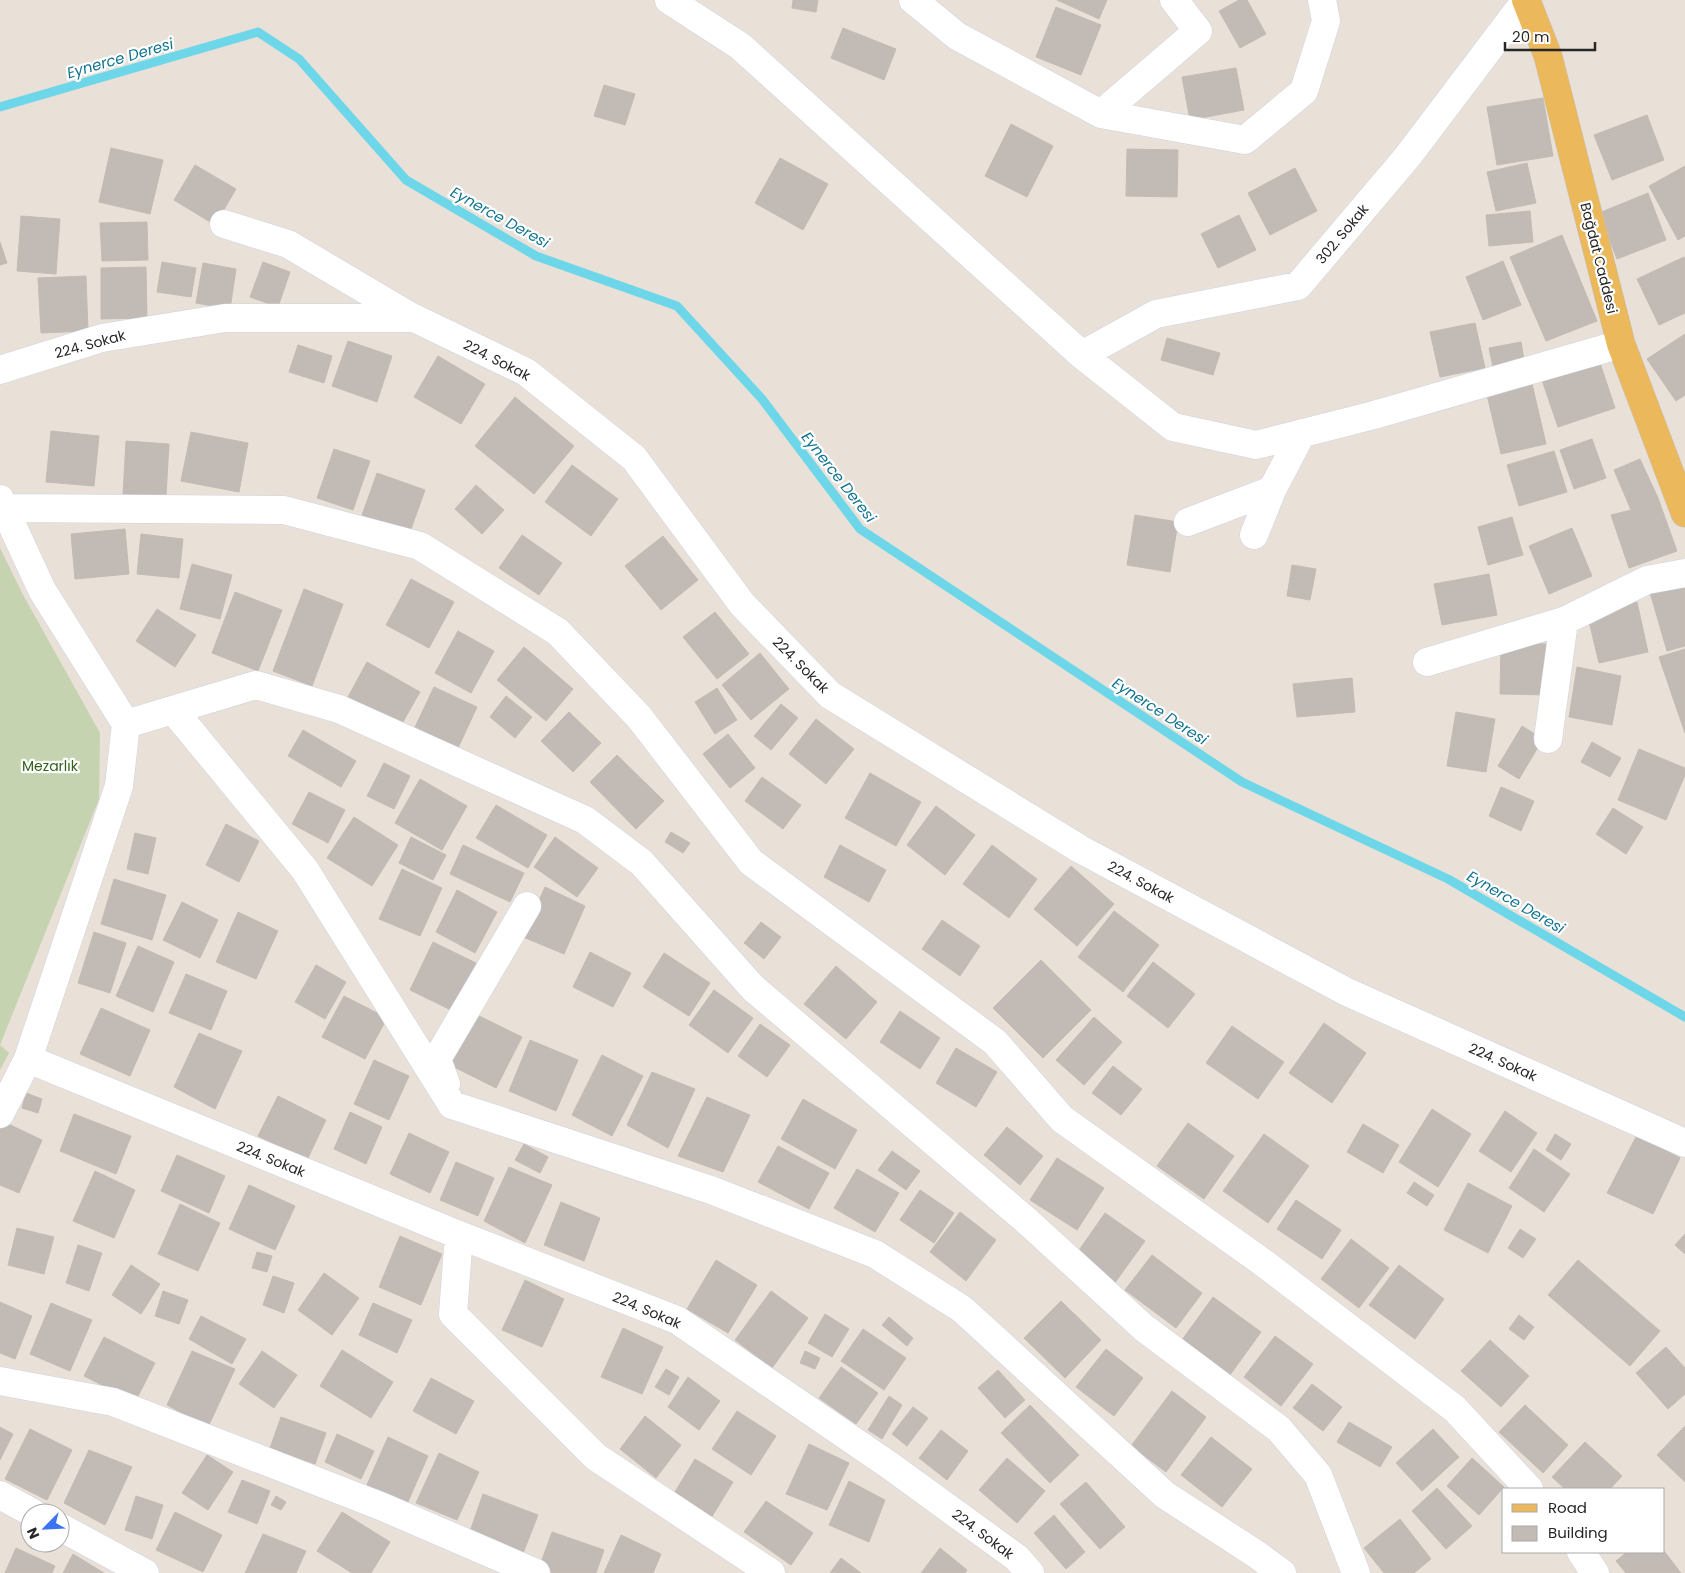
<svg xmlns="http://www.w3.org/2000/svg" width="1685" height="1573" font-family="Poppins,sans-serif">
	<rect width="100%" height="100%" fill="#e9e0d8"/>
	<path fill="#c5d3b0" d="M0,548l22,45 78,140 -1,66 -99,246 9,8 -9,17z"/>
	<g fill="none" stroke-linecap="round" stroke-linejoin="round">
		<path stroke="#6dd7e9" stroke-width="9" d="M0,107l258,-75 41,27 107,121 130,76 141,50 85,93 98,130 382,253 206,97 237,138"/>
	</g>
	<path fill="#c1bab5" stroke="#c4bcb3" d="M793,0h25l-2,12 -24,-4z
		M1057,0h50l-8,19z
		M1239,0h8l19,34 -26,14 -21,-37z
		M1056,7l45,18 -20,50 -45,-18z
		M843,28l53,21 -12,31 -53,-22z
		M1236,68l8,42 -54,10 -8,-43z
		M604,85l31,9 -10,31 -31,-9z
		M1543,98l10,58 -56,9 -10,-58z
		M1647,115l17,45 -52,20 -18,-45z
		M1011,124l42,22 -26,51 -42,-21z
		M111,148l52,12 -13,54 -51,-12z
		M1127,149l51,1 -1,47 -51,-1z
		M780,158l48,26 -25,46 -48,-27z
		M1527,163l9,40 -40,8 -9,-39z
		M195,165l41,24 -21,36 -41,-25z
		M1685,166v70l-7,4 -29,-54z
		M1295,168l22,43 -47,24 -22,-42z
		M1648,193l18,47 -49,19 -18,-46z
		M1530,211l3,31 -44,4 -3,-31z
		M1239,215l17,35 -38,18 -17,-34z
		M21,216l39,3 -4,55 -39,-3z
		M147,222l1,38 -46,1 -2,-38z
		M1562,235l15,37 -51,23 -16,-38z
		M0,242l7,21 -7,2z
		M1684,257l1,3v53l-26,12 -22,-46z
		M1503,261l18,44 -38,15 -17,-43z
		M162,262l34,6 -5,29 -34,-5z
		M263,262l27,10 -12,35 -28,-10z
		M203,263l33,6 -6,40 -34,-6z
		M146,267l1,51 -46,1v-51z
		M1577,272l20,49 -51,20 -20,-46z
		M86,276l2,55 -47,2 -3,-55z
		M1475,323l10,45 -45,9 -10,-45z
		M1685,334v61l-9,6 -29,-42z
		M1167,338l53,15 -7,22 -52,-15z
		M348,341l44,15 -15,46 -45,-16z
		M1521,342l4,24 -31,6 -5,-24z
		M298,345l34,11 -8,27 -35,-11z
		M438,356l47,28 -24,40 -47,-27z
		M1599,360l16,48 -57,19 -16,-47z
		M1532,384l14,60 -45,10 -14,-59z
		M515,397l59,49 -40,48 -59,-48z
		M51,431l48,5 -5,50 -48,-4z
		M191,432l57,11 -9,49 -58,-11z
		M1592,439l14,39 -32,11 -14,-39z
		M126,441l43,3 -3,52 -43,-2z
		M334,449l36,12 -17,49 -36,-12z
		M1554,451l13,41 -48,14 -12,-41z
		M1640,459l18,39 -27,12 -17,-40z
		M572,465l46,34 -27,37 -46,-34z
		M377,473l48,17 -15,42 -48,-17z
		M476,485l28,25 -22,24 -27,-25z
		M1658,498l19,53 -48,17 -18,-53 20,-5z
		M1135,515l43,7 -8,50 -43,-7z
		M1512,517l11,38 -35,10 -10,-38z
		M1572,528l20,48 -43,18 -20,-48z
		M125,529l4,45 -54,5 -4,-45z
		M141,534l42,5 -4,39 -42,-4z
		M522,535l40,28 -23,32 -40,-27z
		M663,536l35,44 -37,30 -36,-44z
		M192,564l40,11 -12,44 -40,-10z
		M1292,565l24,4 -6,31 -23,-4z
		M1489,574l8,41 -55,10 -8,-41z
		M1685,578v68l-18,5 -18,-62z
		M411,579l43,23 -25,46 -43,-23z
		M304,589l39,15 -31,82 -39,-15z
		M235,592l47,18 -24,61 -46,-18z
		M1637,602l11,50 -49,11 -12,-50z
		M157,609l39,26 -21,32 -39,-26z
		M715,612l34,42 -32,25 -34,-42z
		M458,631l36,20 -23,42 -36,-20z
		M1501,643l46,1 -1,51 -46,-1z
		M524,647l49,42 -27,32 -49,-41z
		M1685,649v48l-11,4 -15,-44z
		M760,653l29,36 -38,31 -29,-35z
		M367,662l53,30 -20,35 -52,-30z
		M1577,667l44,9 -9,49 -43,-8z
		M1352,678l3,34 -58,5 -4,-33z
		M434,687l43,20 -19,41 -43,-21z
		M717,688l20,32 -22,14 -20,-32z
		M506,696l26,21 -17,21 -25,-21z
		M1685,697v36l-11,-32z
		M781,704l17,14 -27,32 -17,-14z
		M569,712l32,31 -28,29 -32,-31z
		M1456,712l39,7 -9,53 -39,-6z
		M816,719l38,30 -28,35 -37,-30z
		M1522,726l21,13 -24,40 -21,-13z
		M303,730l53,31 -15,26 -53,-31z
		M728,734l27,34 -25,20 -27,-34z
		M1592,742l29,16 -11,19 -29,-15z
		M1639,749l46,19v7l-19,45 -48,-20z
		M617,755l47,46 -28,28 -46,-47z
		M384,763l26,13 -16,33 -27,-13z
		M870,773l51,29 -25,44 -51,-28z
		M762,777l39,28 -18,24 -38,-28z
		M420,779l47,27 -25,44 -47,-27z
		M1501,787l33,14 -13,30 -32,-15z
		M309,792l36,18 -17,33 -36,-19z
		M496,805l51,30 -19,33 -52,-30z
		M936,806l39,29 -30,40 -38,-30z
		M1613,808l30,19 -17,27 -30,-20z
		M354,817l44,28 -26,41 -45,-28z
		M226,824l33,17 -20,41 -33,-17z
		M671,832l19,11 -7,10 -18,-11z
		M135,833l21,5 -8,36 -21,-5z
		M411,837l35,18 -13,25 -34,-17z
		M555,837l43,31 -21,29 -43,-30z
		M463,845l61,28 -14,29 -60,-28z
		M840,845l46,25 -17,32 -45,-25z
		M992,845l45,34 -28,39 -46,-34z
		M1071,866l43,38 -37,42 -43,-37z
		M402,869l40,19 -22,48 -41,-17z
		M114,879l52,16 -14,45 -51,-16z
		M545,887l40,19 -21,48 -41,-17z
		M457,890l40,22 -22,41 -39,-21z
		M182,902l36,18 -18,38 -37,-18z
		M1114,911l45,34 -36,47 -45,-35z
		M238,912l40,19 -22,48 -40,-17z
		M942,920l38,26 -20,30 -38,-27z
		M761,922l20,15 -17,22 -20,-16z
		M94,932l32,11 -16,50 -32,-10z
		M433,942l43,21 -23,48 -43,-21z
		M138,946l36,16 -21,50 -37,-16z
		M590,952l41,21 -18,34 -40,-20z
		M664,953l46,30 -21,33 -46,-29z
		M1041,960l50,50 -48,48 -50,-50z
		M1153,962l42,32 -27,34 -41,-32z
		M316,965l30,17 -21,37 -30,-17z
		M836,966l41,36 -31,37 -42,-35z
		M186,974l41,17 -16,39 -42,-17z
		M714,990l39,28 -25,35 -39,-28z
		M344,996l43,22 -22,41 -43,-22z
		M101,1008l49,22 -20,46 -50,-22z
		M900,1011l40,27 -20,31 -40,-27z
		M471,1012l51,25 -26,51 -50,-25z
		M1094,1017l28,25 -38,43 -28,-25z
		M1324,1023l42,30 -34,50 -43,-30z
		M760,1024l30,21 -23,32 -29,-21z
		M1232,1026l52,36 -26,37 -52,-36z
		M199,1033l43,18 -27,58 -41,-22z
		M530,1040l48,20 -22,51 -47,-20z
		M956,1048l41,24 -21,35 -40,-24z
		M602,1055l41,21 -31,60 -40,-21z
		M374,1060l35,16 -20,44 -35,-16z
		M1113,1066l29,23 -21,26 -29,-22z
		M652,1072l43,17 -27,59 -41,-23z
		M26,1093l16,6 -4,14 -16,-5z
		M278,1096l48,24 -19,40 -49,-24z
		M707,1097l43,18 -27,57 -45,-16z
		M803,1099l54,31 -22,39 -54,-30z
		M1432,1109l39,25 -33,53 -39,-25z
		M1505,1111l32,22 -26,39 -32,-21z
		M350,1112l32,15 -16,37 -32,-15z
		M74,1114l57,22 -15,38 -56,-23z
		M4,1122l38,18 -23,53 -19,-8v-55z
		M1188,1123l46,33 -30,43 -47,-33z
		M1363,1124l36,21 -16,28 -36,-21z
		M1007,1127l36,29 -23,29 -36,-30z
		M409,1133l40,19 -19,41 -40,-19z
		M1264,1134l45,32 -41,57 -45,-32z
		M1555,1134l16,10 -10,16 -15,-10z
		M1637,1135l43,23 -27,56 -46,-21z
		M524,1144l24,13 -8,16 -25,-13z
		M778,1146l51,27 -20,36 -51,-27z
		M1534,1149l36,25 -26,38 -35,-24z
		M892,1151l28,20 -14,19 -28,-20z
		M177,1155l48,21 -16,37 -48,-22z
		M1057,1158l47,30 -27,42 -47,-30z
		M456,1162l38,16 -16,38 -38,-16z
		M509,1167l43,18 -27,58 -41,-22z
		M857,1169l42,24 -24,39 -41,-24z
		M95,1171l40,19 -21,48 -41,-17z
		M1414,1182l20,13 -7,11 -20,-13z
		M1468,1183l44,23 -24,47 -44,-23z
		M249,1185l46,21 -20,44 -46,-21z
		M920,1190l34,23 -20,30 -34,-23z
		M1296,1200l45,30 -19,29 -45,-30z
		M561,1202l39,16 -16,43 -40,-16z
		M180,1204l40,19 -22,48 -40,-17z
		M960,1212l36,28 -30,41 -36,-29z
		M1105,1213l40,28 -31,43 -39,-28z
		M17,1228l37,9 -10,37 -36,-9z
		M1520,1229l16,10 -13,19 -15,-10z
		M1685,1234v20l-10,-9z
		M400,1236l42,18 -21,51 -42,-18z
		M1351,1239l38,29 -30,40 -38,-29z
		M78,1245l24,8 -13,38 -23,-8z
		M257,1252l15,4 -5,16 -15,-4z
		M1152,1255l50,38 -26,35 -51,-38z
		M716,1260l41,25 -29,48 -41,-24z
		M1578,1260l82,71 -30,35 -82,-71z
		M131,1265l29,19 -19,30 -29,-19z
		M1399,1265l45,34 -29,40 -46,-34z
		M324,1273l35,25 -27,37 -34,-25z
		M273,1276l21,7 -10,30 -21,-8z
		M525,1280l39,19 -22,48 -40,-17z
		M163,1291l25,9 -9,24 -24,-8z
		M771,1291l37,27 -36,50 -37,-28z
		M1213,1297l48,35 -31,43 -48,-35z
		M1061,1301l40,39 -36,38 -41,-40z
		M0,1302l32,14 -17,43 -15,-6z
		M51,1303l41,17 -22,51 -40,-17z
		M373,1303l39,17 -15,33 -38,-18z
		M825,1314l24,15 -17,28 -24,-14z
		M1519,1315l15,12 -10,13 -15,-11z
		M201,1316l45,23 -14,25 -43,-25z
		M889,1317l24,21 -6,8 -25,-21z
		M623,1328l40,19 -21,47 -41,-17z
		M863,1329l43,29 -22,32 -43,-29z
		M1275,1336l38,28 -32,42 -37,-29z
		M104,1337l51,26 -20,39 -51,-26z
		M1490,1340l39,36 -28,31 -40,-36z
		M1666,1347l19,21v26l-17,15 -32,-36z
		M1106,1349l37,29 -29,38 -38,-29z
		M342,1350l51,32 -22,36 -51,-32z
		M192,1351l43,18 -27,58 -41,-22z
		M262,1351l35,24 -23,33 -35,-24z
		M805,1351l15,7 -5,11 -15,-6z
		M841,1367l37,26 -22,31 -37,-26z
		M666,1369l13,8 -10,18 -14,-8z
		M998,1370l27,30 -20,18 -27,-30z
		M688,1377l32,24 -21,29 -31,-23z
		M431,1378l43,23 -18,33 -43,-23z
		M1312,1384l30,23 -19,24 -30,-23z
		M1172,1391l34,26 -40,55 -35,-26z
		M889,1396l13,9 -20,34 -14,-9z
		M1030,1405l49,50 -29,28 -49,-50z
		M1525,1405l43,40 -25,28 -44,-41z
		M913,1407l15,11 -21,28 -15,-12z
		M737,1411l39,25 -25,39 -39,-26z
		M645,1416l36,29 -25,33 -36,-29z
		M281,1417l45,16 -11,31 -45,-16z
		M1349,1422l43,25 -12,20 -43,-25z
		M1685,1426v56l-28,-27z
		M0,1427l13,7 -13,26z
		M30,1429l42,21 -25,50 -42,-21z
		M1433,1429l26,28 -37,34 -26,-28z
		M941,1430l27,21 -21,29 -28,-22z
		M337,1434l37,17 -13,28 -36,-17z
		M388,1437l40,19 -21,48 -41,-17z
		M1211,1437l41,32 -30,38 -41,-32z
		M1585,1442l37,34 -12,13h-45l-13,-12z
		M809,1444l40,19 -22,47 -41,-16z
		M89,1450l43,17 -27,58 -41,-22z
		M439,1453l40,19 -22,48 -41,-17z
		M207,1455l26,17 -25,38 -26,-17z
		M1007,1458l38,33 -28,32 -38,-33z
		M1472,1458l32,29 -25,28 -32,-29z
		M695,1459l38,23 -25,41 -38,-23z
		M242,1480l28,11 -13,33 -29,-12z
		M849,1481l36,19 -16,42 -40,-17z
		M1086,1482l39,45 -25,22 -40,-45z
		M1437,1488l35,38 -26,23 -34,-38z
		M483,1494l55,21 -16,41 -54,-19z
		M136,1496l27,9 -11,34 -27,-9z
		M276,1496l10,6 -5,8 -10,-5z
		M766,1501l47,32 -22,32 -47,-33z
		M175,1512l47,23 -19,37 -47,-22z
		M342,1512l48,30 -19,31h-19l-35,-22z
		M1054,1515l31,37 -19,17 -32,-36z
		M1400,1519l31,40 -17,14h-30l-20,-25z
		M552,1532l52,18 -8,23h-42l-15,-5z
		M263,1534l43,17 -10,22h-51z
		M621,1535l40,19 -8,19h-49z
		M16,1548l39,18 -3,7h-47z
		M940,1548l27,22 -2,3h-44z
		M1664,1551l17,22h-55l-10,-12 11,-9z
		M73,1554l31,19h-41z
		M841,1558l20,15h-31z"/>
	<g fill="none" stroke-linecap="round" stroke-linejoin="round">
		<defs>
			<path id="minor" d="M669,0l71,46 342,309 91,72 83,18 118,-30 247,-71
				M913,0l44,36 144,78 144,26 59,-49 22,-70 -4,-21
				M1101,114l97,-83 -24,-31
				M224,224l64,20 125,74
				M1082,355l74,-41 142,-28 110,-130 118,-156
				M0,370l102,-32 123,-20h189l112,54 108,86 108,146 88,91 250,154 267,143 338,151
				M0,499l42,91 84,134 -7,62 -91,273 431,176 218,85 212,145 128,93 13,15
				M4,508l280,2 136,36 138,86 81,85 112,145 244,180 67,77 203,145 190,145 74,80
				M1188,522l84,-32 30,-57
				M1254,535l18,-45
				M1427,662l137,-41 83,-41 38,-7
				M174,711l131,159 147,235 259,85 164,64 87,55 203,186 91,59 26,19
				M126,724l130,-39 83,24 246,111 57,43 111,125 275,234 116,106 135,101 39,46 38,98
				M1548,739l16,-118
				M446,1084l-9,-25 90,-153
				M0,1114l28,-55
				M459,1235l-6,79 143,143 175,116
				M0,1381l113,21 270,105 153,66
				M0,1495l33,18
				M60,1527l85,46
				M1581,1552l14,21"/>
			<path id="major" d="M1526,0l22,56 73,288 64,169"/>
		</defs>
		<use href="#minor" stroke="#ced3e0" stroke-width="29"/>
		<use href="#major" stroke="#c3c3c3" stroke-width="29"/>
		<use href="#minor" stroke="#fff" stroke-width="28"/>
		<use href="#major" stroke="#ebb95c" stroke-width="28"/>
	</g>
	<g text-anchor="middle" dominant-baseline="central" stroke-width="4.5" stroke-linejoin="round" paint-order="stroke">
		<g font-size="14" fill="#272727" stroke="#fff">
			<text transform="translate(1342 234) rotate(-50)">302. Sokak</text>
			<text transform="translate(1599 258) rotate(76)">Bağdat Caddesi</text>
			<text transform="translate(90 344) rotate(-15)">224. Sokak</text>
			<text transform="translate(497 360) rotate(27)">224. Sokak</text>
			<text transform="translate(801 665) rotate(45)">224. Sokak</text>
			<text transform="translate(1141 882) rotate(28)">224. Sokak</text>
			<text transform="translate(1503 1062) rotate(24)">224. Sokak</text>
			<text transform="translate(271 1159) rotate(22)">224. Sokak</text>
			<text transform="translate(647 1310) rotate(23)">224. Sokak</text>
			<text transform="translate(983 1534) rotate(37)">224. Sokak</text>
		</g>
		<g font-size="14" fill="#31601b" stroke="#fff">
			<text x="50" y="766">Mezarlık</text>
		</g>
		<g font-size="15" font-style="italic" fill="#117490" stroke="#fff">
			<text transform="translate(120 58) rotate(-16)">Eynerce Deresi</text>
			<text transform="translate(500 217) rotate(29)">Eynerce Deresi</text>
			<text transform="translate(839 477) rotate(52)">Eynerce Deresi</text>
			<text transform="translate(1160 711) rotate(33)">Eynerce Deresi</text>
			<text transform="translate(1516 902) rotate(30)">Eynerce Deresi</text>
		</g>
	</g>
	<rect x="1502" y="1488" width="162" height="65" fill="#ffffff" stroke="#a9a9a9"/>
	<rect x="1512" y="1504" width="25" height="8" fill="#ebb95c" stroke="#a9a9a9"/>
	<text x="1548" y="1513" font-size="15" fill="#272727">Road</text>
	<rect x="1512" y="1526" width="25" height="15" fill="#c1bab5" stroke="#a9a9a9"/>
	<text x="1548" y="1538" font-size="15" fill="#272727">Building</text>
	<g transform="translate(45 1528) rotate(246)"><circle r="24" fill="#ffffff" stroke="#a9a9a9"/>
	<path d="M0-4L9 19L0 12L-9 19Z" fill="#3c73f3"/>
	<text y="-8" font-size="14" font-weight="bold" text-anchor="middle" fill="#272727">N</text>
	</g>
	<path d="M1505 42v8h90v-8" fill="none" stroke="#272727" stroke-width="2.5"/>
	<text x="1512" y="42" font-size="15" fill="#272727" stroke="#ffffff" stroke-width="4" paint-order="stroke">20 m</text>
</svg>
